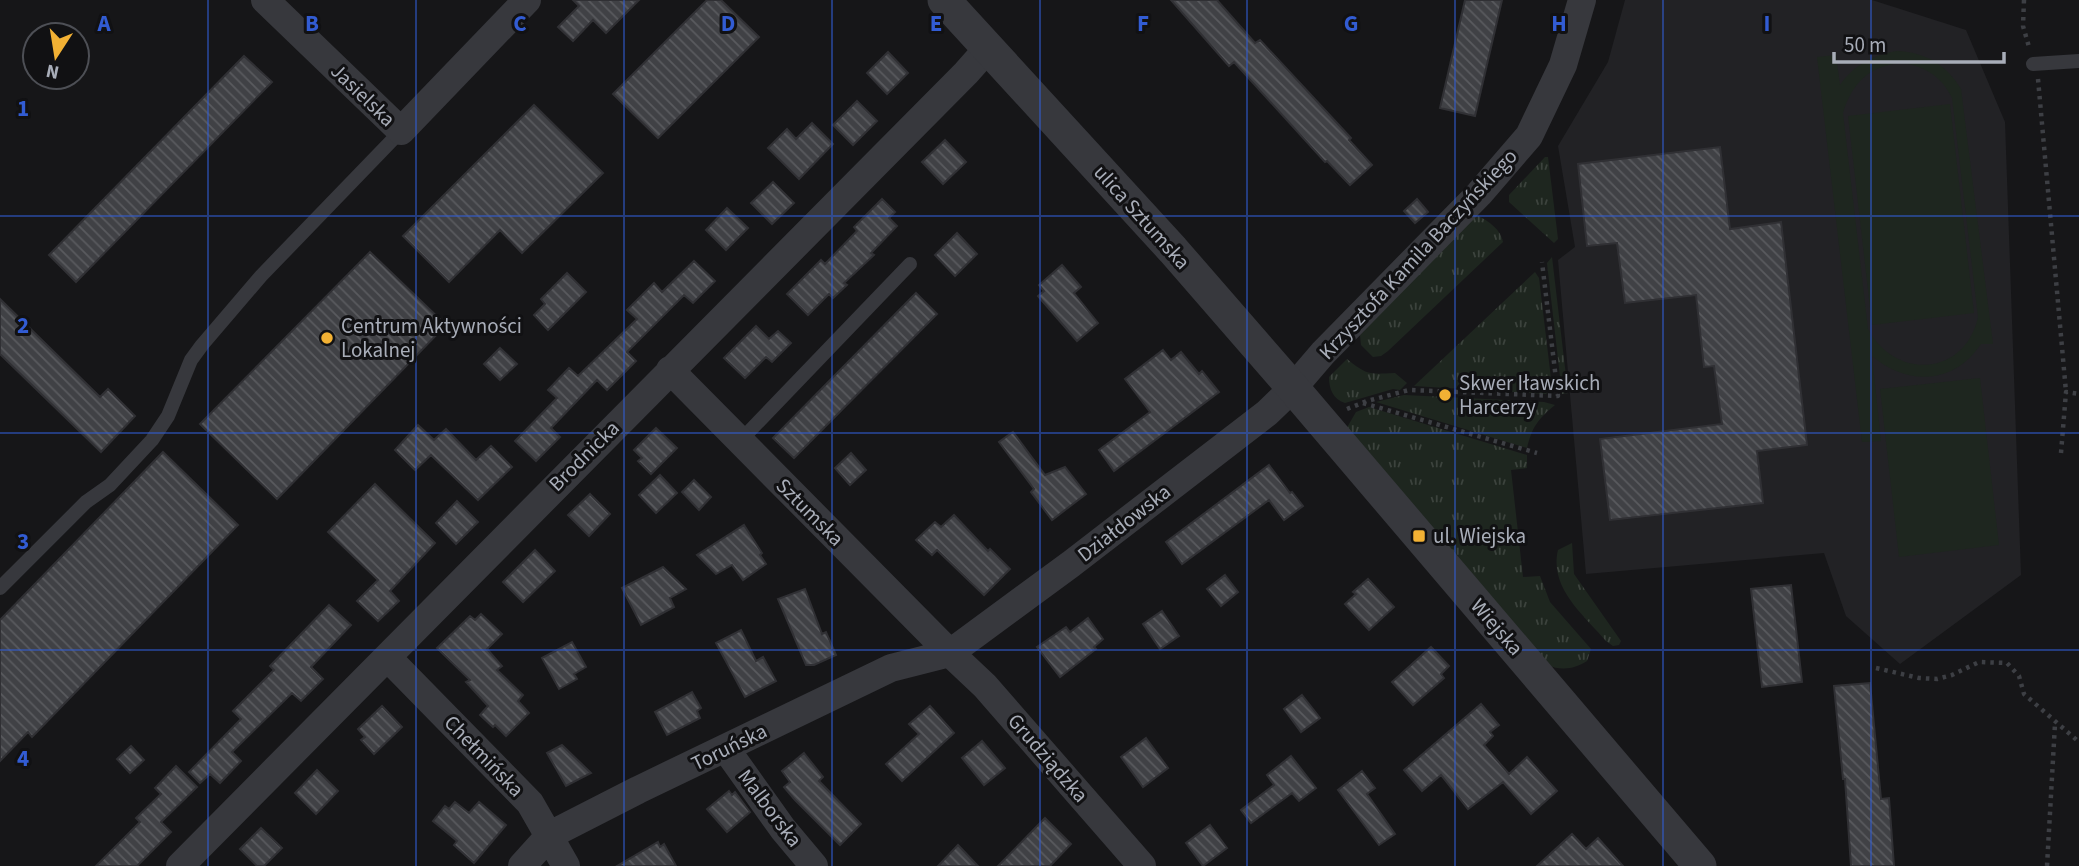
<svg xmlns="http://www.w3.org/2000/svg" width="2079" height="866" font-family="'Source Sans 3',sans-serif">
	<defs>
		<pattern id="grass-tufts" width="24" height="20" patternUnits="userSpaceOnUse" patternTransform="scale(1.75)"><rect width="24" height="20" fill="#1e261f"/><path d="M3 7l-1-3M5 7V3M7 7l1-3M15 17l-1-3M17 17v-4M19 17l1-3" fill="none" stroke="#3c433d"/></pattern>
		<pattern id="building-back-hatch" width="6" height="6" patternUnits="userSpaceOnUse" patternTransform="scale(1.75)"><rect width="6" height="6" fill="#404145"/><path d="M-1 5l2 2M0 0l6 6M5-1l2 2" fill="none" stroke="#595a5e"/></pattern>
	</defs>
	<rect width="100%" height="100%" fill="#161618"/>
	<path fill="#222225" d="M1625,0h247l94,30 39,92 16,453 -121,89 -54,-48 -22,-63 -238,21 -28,-314 17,-13 -17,-101 50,-84z"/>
	<path fill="url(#grass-tufts)" d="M1545,157h3l10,82 -4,4 -45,-41v-7z
		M1478,216c11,5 23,14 25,26l-115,109 -7,5 -8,1 -12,-12 -1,-10 108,-114z
		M1552,257l16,136 -6,1 -15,-131z
		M1535,272l4,6 13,109 -6,7 -132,-8z
		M1347,359c21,17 23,15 48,14l12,10 -7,7 -7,-1 -48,14c-12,-4 -16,-14 -16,-26z
		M1404,395l140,7 11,3c-17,14 -23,22 -28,43l-151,-46z
		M1369,407l158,48v13l-16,2 12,107 17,-1 10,26 41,47 -4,12c-13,8 -25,10 -40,4l-202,-234 11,-19z
		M1572,543l2,31 47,67 -2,4 -6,1 -7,-5c-22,-26 -57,-53 -48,-91z"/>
	<path fill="#1e261f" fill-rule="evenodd" d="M1897,51c28,1 50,14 64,38l32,255h-12c-27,41 -74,42 -109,12l9,85 -19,1 -45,-385 19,-2 4,30c14,-20 33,-30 57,-34zM1902,63c23,3 40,14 50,35l26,219c-13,59 -82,64 -110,12l-25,-216c9,-30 27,-48 59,-50z
		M1950,104l24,209 -102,12 -24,-209z
		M1980,378l19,167 -100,12 -19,-168z"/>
	<path fill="url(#building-back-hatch)" stroke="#303034" stroke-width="2" d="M573,0h66l-33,33 -13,-13 -20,21 -15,-14 21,-21z
		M707,0h14l38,37 -101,101 -45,-44z
		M1171,0h46l38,43 5,-3 91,98 -2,2 23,25 -22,20 -23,-24 -2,1 -91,-100 -5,4z
		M1465,0h37l-27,116 -35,-8z
		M888,52l20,21 -21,21 -20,-21z
		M244,56l28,26 -196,200 -27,-27z
		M857,101l20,20 -24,24 -20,-20z
		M534,105l69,68 -81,80 -22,-23 -51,52 -46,-46z
		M812,123l21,21 -34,35 -31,-31 19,-19 9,10z
		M945,140l21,22 -23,22 -21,-22z
		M1720,147l10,82 51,-7 26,223 -50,6 6,52 -153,17 -10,-81 122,-15 -8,-58 -10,1 -8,-72 -71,8 -8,-60 -30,3 -9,-82z
		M773,182l21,21 -22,21 -21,-21z
		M882,199l13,13 -6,6 8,8 -26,27 3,2 -30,28 3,2 -14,13 -4,-4 -21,21 -21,-21 34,-34 4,4 32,-33 -3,-4z
		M1417,199l11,13 -13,11 -11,-12z
		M727,208l21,20 -22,22 -20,-20z
		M957,233l20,21 -22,22 -20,-21z
		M370,252l76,73 -169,174 -77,-75z
		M694,261l21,20 -22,22 -9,-8 -57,57 9,9 -29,29 -10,-10 -46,48 9,9 -24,24 -21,-20 42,-43 -9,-8 21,-22 9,8 59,-57 -10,-9 27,-27 8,9z
		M1062,265l19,22 -7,6 24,30 -21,18 -39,-45 6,-5 -5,-6z
		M567,273l19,19 -38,38 -14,-15 11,-11 -4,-5z
		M916,293l21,21 -143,144 -21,-20z
		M0,299l100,98 8,-8 27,27 -34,36 -101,-98z
		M756,326l13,13 9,-8 13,12 -19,19 -6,-5 -21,21 -21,-20z
		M500,348l17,16 -17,16 -16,-16z
		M1163,350l8,10 10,-8 18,22 3,-3 17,21 -105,79 -15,-21 51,-38 -25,-33z
		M418,425l16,15 12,-11 30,31 15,-14 21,21 -34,33 -47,-45 -16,15 -20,-20z
		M656,428l21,20 -26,26 -13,-13 4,-3 -8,-8z
		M1013,432l32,43 20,-8 21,27 -34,26 -21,-28 3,-3 -35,-47z
		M163,452l75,73 -206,212 -4,-5 -28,29v-141z
		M851,453l15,17 -16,15 -15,-17z
		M1269,465l21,28 2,-1 11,14 -19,14 -15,-20 -87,64 -16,-22z
		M660,475l17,18 -21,20 -17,-18z
		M694,480l17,17 -12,13 -17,-18z
		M375,484l60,59 -45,48 9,10 -21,20 -21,-20 21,-21 -50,-48z
		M590,494l20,20 -21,22 -21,-21z
		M457,501l21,21 -22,22 -20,-21z
		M954,515l34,36 2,-2 20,20 -26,26 -47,-45 -5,5 -16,-15 19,-18 6,5z
		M744,525l18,28 -2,2 6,9 -23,16 -11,-15 -16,9 -19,-19z
		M535,550l20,21 -32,31 -20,-20z
		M663,567l23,22 -16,9 4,9 -33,18 -19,-37z
		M1225,575l13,17 -17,14 -14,-17z
		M1368,579l26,28 -25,23 -24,-26 11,-10 -3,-2z
		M1791,585l11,97 -40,5 -11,-98z
		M805,589l17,45 4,-2 10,23 -22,10h-8l-28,-66z
		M329,605l22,20 -40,42 12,12 -22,22 -9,-8 -60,59 9,9 -21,22 -10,-9 -10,9 -11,-11 52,-53 -8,-8 41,-41 -4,-4z
		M1162,611l17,25 -19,13 -17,-25z
		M481,614l21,20 -15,15 15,17 -5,4 26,25 -5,6 11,12 -23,23 -11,-11 -2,2 -13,-12 8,-9 -22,-24 4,-2 -33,-32 33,-32 5,4z
		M1088,618l15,21 -9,8 2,2 -36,28 -23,-30 29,-20 4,5z
		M741,630l15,31 7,-4 13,24 -31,16 -29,-54z
		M572,642l14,25 -12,7 3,5 -18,10 -17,-31z
		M1431,647l18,19 -8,8 3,4 -31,27 -21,-23z
		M1870,683l11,116 8,-1 5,68h-43l-6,-87h-2l-9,-93z
		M692,692l9,16 -4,3 3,7 -33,17 -12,-23z
		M1302,695l18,23 -19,14 -17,-23z
		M1481,704l18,21 -9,7 3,4 -9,9 25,29 18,-17 30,34 -26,23 -28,-32 -35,27 -27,-34 -19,16 -18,-21z
		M382,706l20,21 -28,27 -13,-14 4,-3 -7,-8z
		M930,706l24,27 -52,48 -16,-17 33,-30 -10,-10z
		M1146,738l22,30 -25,19 -22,-30z
		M982,741l23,27 -21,17 -22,-27z
		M562,745l29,28 -25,13 -19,-33z
		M131,746l13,14 -14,13 -13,-14z
		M804,753l19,24 -4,4 42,43 -21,21 -45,-45 -11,-13 6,-5 -8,-11z
		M1291,756l25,32 -17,13 -7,-8 -41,30 -10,-13 33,-25 -7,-10z
		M176,766l21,21 -36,35 10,10 -34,34h-41l44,-44 -4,-4 25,-24 -6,-6z
		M317,770l21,21 -22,23 -21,-21z
		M1362,771l13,17 -8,6 28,40 -16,11 -41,-55z
		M729,791l3,4 3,-3 15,20 -23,20 -20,-23z
		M455,802l14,11 10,-11 27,23 -32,38 -20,-18 3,-4 -24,-20 12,-15 4,3z
		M1045,818l26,26 -21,22h-52z
		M1210,825l17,23 -24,18 -17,-23z
		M261,828l21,20 -18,18h-7l-17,-17z
		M1572,834l14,15 12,-11 25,28h-86z
		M658,842l2,5 4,-3 12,22h-59z
		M958,845l20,21h-40z"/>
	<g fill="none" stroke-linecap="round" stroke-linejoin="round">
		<path stroke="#3d3f44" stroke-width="4.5" stroke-dasharray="3.5 5" stroke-linecap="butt" d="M2024,0l-1,26 6,21
			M2038,79l28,313
			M1363,403l174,50
			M1347,409l20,-8 42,-11 149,6 -16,-134
			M2061,453l5,-61 13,2
			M1876,668l43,10 18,1 15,-4 27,-13 28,1 12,13 5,18 55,48
			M2047,866l8,-142"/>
		<path stroke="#37383d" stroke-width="14" d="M2033,64l46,-3
			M740,441l170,-177
			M0,588l86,-86 24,-17 42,-45 16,-24 23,-56 11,-15 59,-69 140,-145"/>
		<path stroke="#37383d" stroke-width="28" d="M265,0l136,131 126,-131
			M670,370l280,283 35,33 157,180
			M388,658l142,145 36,63
			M726,749l57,80 31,37
			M180,866l786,-793 23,-26
			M522,866l28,-31 88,-45 253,-122 59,-15 121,-89 196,-151 26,-25 30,-35 156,-159 50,-58 34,-71 19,-65"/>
		<path stroke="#37383d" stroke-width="33" d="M944,0l229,250 120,138 407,478"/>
	</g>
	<path fill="none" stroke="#325cd3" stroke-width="2" stroke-opacity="0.55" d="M208,0v866M416,0v866M624,0v866M832,0v866M1040,0v866M1247,0v866M1455,0v866M1663,0v866M1871,0v866M0,216h2079M0,433h2079M0,650h2079"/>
	<g fill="#f2b134" stroke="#111113" stroke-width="2.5">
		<circle cx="327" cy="338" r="7"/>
		<circle cx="1445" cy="395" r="7"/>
		<rect x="1412" y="529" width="14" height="14" rx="3.5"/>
	</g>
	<g text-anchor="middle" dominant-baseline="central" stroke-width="6" stroke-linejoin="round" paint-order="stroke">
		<g font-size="21" fill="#a8adb8" stroke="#111113">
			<text transform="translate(363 95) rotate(44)">Jasielska</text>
			<text transform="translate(1142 217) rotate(48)">ulica Sztumska</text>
			<text transform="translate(1418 254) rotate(-47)">Krzysztofa Kamila Baczyńskiego</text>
			<text transform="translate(584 456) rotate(-45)">Brodnicka</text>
			<text transform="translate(810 512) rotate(45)">Sztumska</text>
			<text transform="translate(1124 523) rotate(-38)">Działdowska</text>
			<text transform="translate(1497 627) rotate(49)">Wiejska</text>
			<text transform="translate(729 747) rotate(-26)">Toruńska</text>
			<text transform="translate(484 756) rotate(46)">Chełmińska</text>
			<text transform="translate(1048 758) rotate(49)">Grudziądzka</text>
			<text transform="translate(770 808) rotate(53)">Malborska</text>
		</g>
		<g font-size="21" fill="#a8adb8" stroke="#111113" text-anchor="start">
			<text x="341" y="326">Centrum Aktywności<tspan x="341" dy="24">Lokalnej</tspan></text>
			<text x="1459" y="383">Skwer Iławskich<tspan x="1459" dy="24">Harcerzy</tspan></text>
			<text x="1433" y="536">ul. Wiejska</text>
		</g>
	</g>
	<g font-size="23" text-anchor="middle" font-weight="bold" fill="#325cd3" stroke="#111113" stroke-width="6" stroke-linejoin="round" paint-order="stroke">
		<text x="104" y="31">A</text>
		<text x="312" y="31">B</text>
		<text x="520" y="31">C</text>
		<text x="728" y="31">D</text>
		<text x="936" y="31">E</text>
		<text x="1143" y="31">F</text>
		<text x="1351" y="31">G</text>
		<text x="1559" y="31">H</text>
		<text x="1767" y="31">I</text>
		<text x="23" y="116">1</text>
		<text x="23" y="333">2</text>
		<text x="23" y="549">3</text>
		<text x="23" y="766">4</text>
	</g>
	<g transform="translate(56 56) rotate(192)"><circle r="33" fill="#111113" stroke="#4d4f55" stroke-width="2"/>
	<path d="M0-5L12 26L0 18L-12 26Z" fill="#f2b134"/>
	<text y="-10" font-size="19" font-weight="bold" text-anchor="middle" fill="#a8adb8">N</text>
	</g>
	<path d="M1834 52v10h170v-10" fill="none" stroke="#a8adb8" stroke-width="3.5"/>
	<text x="1844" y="52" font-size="21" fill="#a8adb8" stroke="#111113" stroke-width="5" paint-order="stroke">50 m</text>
</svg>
